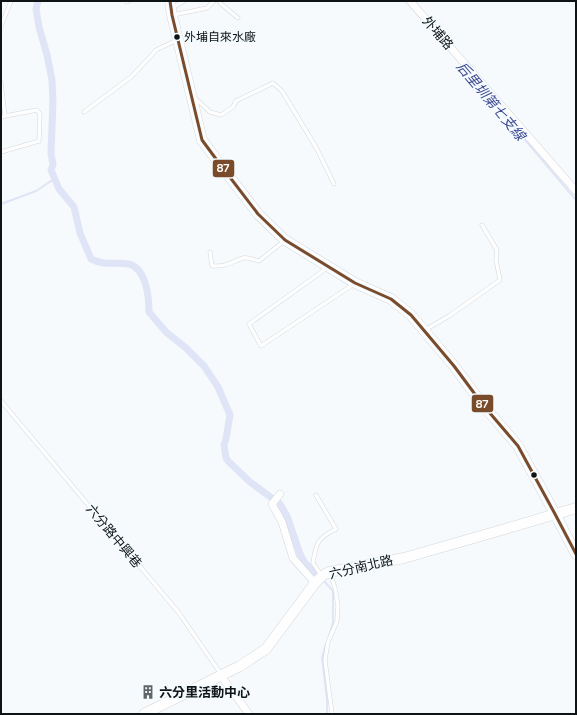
<svg xmlns="http://www.w3.org/2000/svg" width="577" height="715" font-family="'Space Grotesk','Noto Sans TC',sans-serif">
	<rect width="100%" height="100%" fill="#f7fafc"/>
	<g fill="none" stroke-linecap="round" stroke-linejoin="round">
		<path stroke="#dfe4f6" stroke-width="2" d="M476,82l100,118
			M1,204l35,-13 18,-12
			M323,580l10,11v32l-4,13
			M326,644l-4,14 5,41v15"/>
		<path stroke="#dfe4f6" stroke-width="7" d="M38,1l-2,8 3,18 8,28 5,25 1,21 -2,52 2,12 -2,5 8,19 15,18 6,26 11,26c17,8 21,2 37,5 18,3 21,33 21,48l17,20 20,16 18,18 14,21 12,28 -4,24 -2,6 2,13 3,4 21,20 30,22 7,12 13,38 5,9 11,10"/>
		<defs>
			<path id="lane" d="M219,1l1,2 18,15
				M127,2l2,-1
				M172,8l12,-7
				M173,15l34,-7 7,-7
				M1,26l10,-25
				M1,83l4,33 -4,1
				M195,98l15,14 11,3 12,-8 3,-6 37,-18 9,8 35,58 17,35
				M84,112l47,-35 19,-20 6,-7 21,-10
				M1,152l38,-11 1,-27 -3,-4 -32,6
				M210,252l2,14c14,1 19,-4 31,-8 5,-1 11,2 16,3l25,-20
				M327,268l-78,56 12,22 93,-62
				M425,330l24,-14 51,-36 -4,-20 1,-10 -15,-25
				M1,401l178,212 42,61
				M316,495l20,34c-18,9 -20,13 -23,34l8,12
				M330,573l5,15 3,18 -1,15 -9,21 -3,18 7,54"/>
			<path id="street" d="M410,1l166,190
				M280,494l-8,10 10,18 11,36 22,25
				M221,676l28,38"/>
			<path id="secondary" d="M170,1l2,14 30,125 17,23 39,51 27,26 70,43 36,16 20,16 43,51 29,39 35,41 37,68 21,40
				M144,714l96,-48 26,-17 49,-66 7,-7 7,-4 75,-14 101,-29 71,-21"/>
		</defs>
		<use href="#lane" stroke="#d3d7d9" stroke-width="4.5"/>
		<use href="#street" stroke="#d3d7d9" stroke-width="8"/>
		<use href="#secondary" stroke="#d3d7d9" stroke-width="11"/>
		<use href="#lane" stroke="#fefeff" stroke-width="3.5"/>
		<use href="#street" stroke="#fefeff" stroke-width="7"/>
		<use href="#secondary" stroke="#fefeff" stroke-width="10"/>
		<defs>
			<path id="bus-1" d="M170,1l2,14 30,125 17,23 39,51 27,26 70,43 36,16 20,16 43,51 29,39 35,41 37,68 21,40"/>
		</defs>
		<use href="#bus-1" stroke="#f4fbff" stroke-width="6"/>
		<use href="#bus-1" stroke="#7a4b2a" stroke-width="3"/>
	</g>
	<defs>
		<symbol id="building-bare" viewBox="-9 -9 18 18"><path d="M-4-6H4V6H1V3H-1V6H-4ZM-2.5-4.3h1.7v1.8h-1.7ZM.8-4.3h1.7v1.8H.8ZM-2.5-1h1.7V.8h-1.7ZM.8-1h1.7V.8H.8Z" fill="#606466" stroke="#f4fbff" stroke-width="2.5" paint-order="stroke"/></symbol>
	</defs>
	<g fill-rule="evenodd">
		<use href="#building-bare" x="138" y="682" width="20" height="20"/>
	</g>
	<g fill="#0e1315" stroke="#f4fbff" stroke-width="1.5">
		<circle cx="177" cy="37" r="3.5"/>
		<circle cx="534" cy="475" r="3.5"/>
	</g>
	<g text-anchor="middle" dominant-baseline="central" stroke-width="3" stroke-linejoin="round" paint-order="stroke">
		<g font-size="12" fill="#0e1315" stroke="#f4fbff" text-anchor="start">
			<text x="184" y="37">外埔自來水廠</text>
		</g>
		<g font-size="13" fill="#0e1315" stroke="#f4fbff">
			<text transform="translate(438 33) rotate(49)">外埔路</text>
			<text transform="translate(114 536) rotate(50)">六分路中興巷</text>
			<text transform="translate(361 567) rotate(-13)">六分南北路</text>
		</g>
		<g font-size="13" font-weight="bold" fill="#0e1315" stroke="#f4fbff" text-anchor="start">
			<text x="159" y="692">六分里活動中心</text>
		</g>
		<g font-size="14" font-style="italic" fill="#404992" stroke="#f4fbff">
			<text transform="translate(491 101) rotate(50)">后里圳第七支線</text>
		</g>
	</g>
	<g stroke="#f4fbff" stroke-width="1.5">
		<rect x="212" y="159" width="23" height="19" rx="4" fill="#7a4b2a"/>
		<rect x="471" y="394" width="23" height="19" rx="4" fill="#7a4b2a"/>
	</g>
	<g font-size="11" text-anchor="middle" font-weight="bold" fill="#fff">
		<text x="223" y="172">87</text>
		<text x="482" y="408">87</text>
	</g>
	<rect width="577" height="715" fill="none" stroke="#0e1315" stroke-width="4"/>
</svg>
